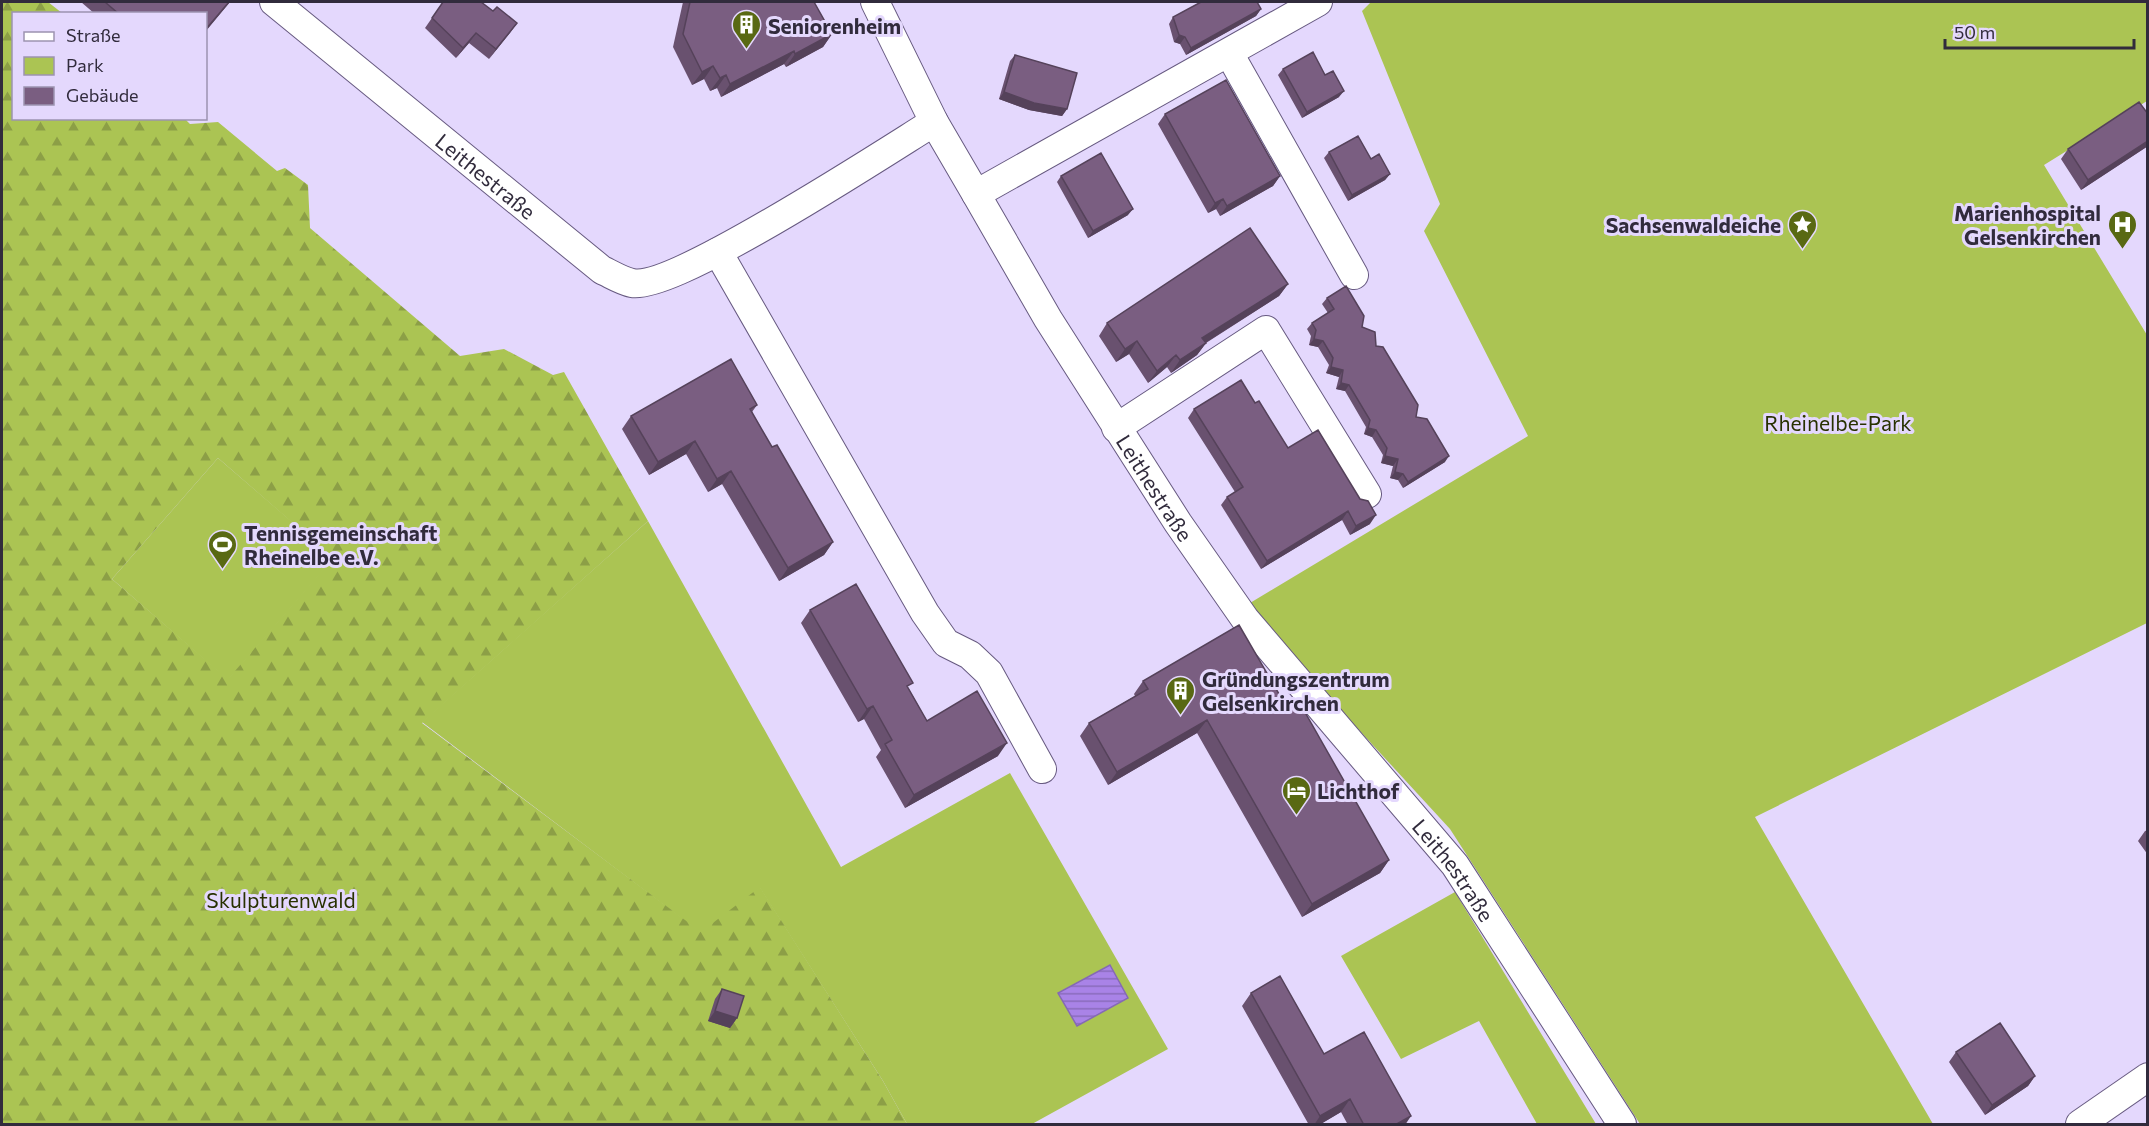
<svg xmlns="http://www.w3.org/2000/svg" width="2149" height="1126" font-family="Commissioner,sans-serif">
	<defs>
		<pattern id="forest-firs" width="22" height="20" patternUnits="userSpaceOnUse" patternTransform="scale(1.5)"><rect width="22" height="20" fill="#abc453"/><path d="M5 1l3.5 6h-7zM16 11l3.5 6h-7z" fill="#8c9f46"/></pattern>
		<pattern id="water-rules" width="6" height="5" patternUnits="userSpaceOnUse" patternTransform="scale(1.5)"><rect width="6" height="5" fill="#a983e7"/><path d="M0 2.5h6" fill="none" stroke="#8a6bbc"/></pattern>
	</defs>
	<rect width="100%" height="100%" fill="#e4d8fd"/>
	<path fill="#abc453" d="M1371,2h776v99l-103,64 103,170v288l-392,194 178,307h-293l-190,-295 -205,-223 283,-170 -104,-205 16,-27 -78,-193z
		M218,458l116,100 -106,122 -116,-101z
		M648,521l193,346 169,-94 158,276 -136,75h-125l-24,-43 -123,-193 -59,45 -279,-211z
		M1455,892l141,232h-59l-58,-103 -78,38 -60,-103z"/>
	<path fill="url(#forest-firs)" fill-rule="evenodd" d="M2,2h46l14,11 -48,1v104h170l6,6 28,-2 59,49 8,-3 23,17 2,43 150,128 44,-7 49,26 11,-3 84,149 -226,202 279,209 59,-45 123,194 24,43h-905zM218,458l115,100 -105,121 -116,-100z"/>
	<path fill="url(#water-rules)" stroke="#8569b4" stroke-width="1.5" d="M1110,965l18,33 -51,28 -19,-33z"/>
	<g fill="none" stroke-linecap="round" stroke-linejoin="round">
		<defs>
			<g id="minor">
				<path id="s1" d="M274,2l328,268c9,4 20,11 30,13 42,8 255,-132 302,-161"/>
				<path id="s2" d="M875,2l59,120 42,72 72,125 130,204 67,96 210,246 167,259"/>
				<path d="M1229,53l125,222"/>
				<path d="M976,194l342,-192"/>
				<path d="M718,252l207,361 21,30 24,12 19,18 53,96"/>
				<path d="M1116,428l150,-98 101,164"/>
				<path d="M2080,1124l68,-47"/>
			</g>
		</defs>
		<use href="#minor" stroke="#675a81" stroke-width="30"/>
		<use href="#minor" stroke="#fff" stroke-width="28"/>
	</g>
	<path fill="#69516f" d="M81,2h149l-24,12h-111z
		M443,2l50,9 24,12 -28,36 -20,-16 -13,15 -31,-30z
		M683,2h131l18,32 -9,13 -37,20 -2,-3 -63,33 -4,-9 -7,3 -6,-12 -12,6 -19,-38z
		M1261,9l-5,7 -70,39 -6,-11 -6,-2 -5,-18 4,-7z
		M1015,55l52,54 -5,7 -33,-6 -30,-11 11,-38z
		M1283,69l42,6 14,22 -37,21 -24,-43z
		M1165,114l115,62 -7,10 -53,30 -4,-7 -8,4 -50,-89z
		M2148,114v32l-67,44 -20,-31 7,-10z
		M1329,152l42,7 19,15 -5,6 -37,21 -24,-43z
		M1061,176l67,39 -40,23 -31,-56z
		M1288,284l-9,12 -73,47 -9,12 -26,18 -4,-6 -19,16 -19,-29 -13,8 -17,-26 8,-13z
		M1327,298l35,29 14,19 40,71 29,45 -42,26 -5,-8 -8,-2 3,-12 -12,-3 2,-8 -11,-18 -8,-3 2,-7 -21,-36 -9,-2 3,-12 -13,-4 3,-8 -11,-18 -9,-2 2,-9 -4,-7 5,-6 16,-10 -6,-9z
		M1255,403l33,45 82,76 -20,11 -8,-15 -81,49 -40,-64 6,-8 8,-5 -47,-74 6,-9z
		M757,405l-5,7 20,35 61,95 -9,13 -45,26 -57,-97 -14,8 -22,-38 -37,21 -27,-46 9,-13z
		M810,610l99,79 18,32 71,35 -93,52 -29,-51 5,-7 -17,-31 -6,3 -57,-99z
		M1143,681l143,25 103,154 -9,13 -78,44 -105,-184 -89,52 -28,-49 9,-13 46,-27 -1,-2z
		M2148,830v25l-10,-14 7,-10z
		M722,989l15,29 -7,10 -22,-7 7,-22z
		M1251,993l73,61 81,71h-57l-7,-13 -22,13h-10l-67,-119z
		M1956,1052l79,24 -7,10 -43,29 -36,-53z"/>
	<path fill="#55425a" d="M229,2h1l-24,29v-2z
		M1261,9l-5,7 -70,39 5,-7z
		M517,23l-7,10 -21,26 7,-10z
		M476,33l-7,10 -13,15 7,-10z
		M832,34l-9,13 -37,20 9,-13z
		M1179,35l6,2 -5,7 -6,-2z
		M794,51l-10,13 -63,33 9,-13z
		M713,66l-9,13 -12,6 10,-13z
		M726,75l-9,13 -7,3 10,-13z
		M1344,91l-5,6 -37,21 5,-6z
		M1004,92l63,17 -5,7 -33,-6 -30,-11z
		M2148,141v5l-67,44 7,-10z
		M1390,174l-5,6 -37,21 4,-6z
		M1280,176l-7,10 -53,30 7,-10z
		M1223,199l-7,10 -8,4 7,-10z
		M1133,209l-5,6 -40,23 5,-7z
		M1288,284l-9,12 -85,54 8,-12z
		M1314,339l9,2 -5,6 -9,-2z
		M1137,341l-8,13 -13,8 9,-13z
		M1206,343l-9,12 -26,18 9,-13z
		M1176,355l-9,12 -19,16 9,-12z
		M1331,367l12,3 -4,7 -13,-4z
		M1341,383l8,2 -4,6 -9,-2z
		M1368,428l8,2 -4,7 -8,-3z
		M695,441l-9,13 -37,21 9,-13z
		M1385,456l13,3 -5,7 -12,-3z
		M1449,456l-4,6 -42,26 5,-6z
		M731,471l-9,13 -14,8 9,-13z
		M1395,472l8,2 -5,6 -8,-2z
		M1348,511l-6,9 -81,49 6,-8z
		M1376,515l-6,9 -20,11 6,-9z
		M833,542l-9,13 -45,26 9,-13z
		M873,706l-9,13 -6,3 9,-13z
		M1207,720l-10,13 -89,52 9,-13z
		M1007,743l-9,13 -93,52 9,-13z
		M1389,860l-9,13 -78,44 10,-13z
		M715,1011l22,7 -7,10 -22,-7z
		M2035,1076l-7,10 -43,29 7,-10z
		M1350,1099l-9,13 -22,13h-5l6,-9z
		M1411,1116l-6,9h-10z"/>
	<path fill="#7a5e81" stroke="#55425a" stroke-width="1.5" d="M105,2h124l-23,27v-15h-87z
		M443,2h38l12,9 4,-4 20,16 -21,26 -20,-16 -13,15 -31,-30z
		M690,2h124l18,32 -37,20 -1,-3 -64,33 -4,-9 -6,3 -7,-12 -11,6 -19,-38z
		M1201,2h56l4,7 -70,39 -6,-11 -6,-2 -6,-18z
		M1313,52l12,23 8,-4 11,20 -37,21 -24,-43z
		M1015,55l62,18 -10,36 -33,-6 -30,-11z
		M1226,80l54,96 -53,30 -4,-7 -8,4 -50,-89z
		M2139,102l9,12v27l-60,39 -20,-31z
		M1358,136l13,23 8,-5 11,20 -38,21 -23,-43z
		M1101,153l32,56 -40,22 -32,-55z
		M1250,228l38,56 -86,54 4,5 -26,17 -4,-5 -19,16 -20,-30 -12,8 -18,-26z
		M1346,286l18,30 -2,11 13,5 1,14 7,1 35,58 -2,12 11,2 22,37 -41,26 -5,-8 -8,-2 3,-13 -13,-3 2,-8 -11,-18 -8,-2 2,-8 -21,-35 -8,-2 2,-13 -12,-3 2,-9 -10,-17 -9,-2 2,-9 -4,-7 22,-14 -7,-11z
		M731,359l26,46 -7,4 22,38 5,-2 56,97 -45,26 -57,-97 -14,8 -22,-38 -37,21 -27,-46z
		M1241,380l14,23 4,-2 29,47 30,-18 42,69 8,2 8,14 -20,11 -8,-15 -81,50 -40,-64 16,-10 -49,-78z
		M856,584l57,99 -6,3 20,35 50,-30 30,52 -93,52 -29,-51 7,-4 -19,-34 -6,3 -57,-99z
		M1239,625l47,81 12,-6 91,160 -77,44 -105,-184 -90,52 -28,-49 59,-34 -5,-8z
		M1280,976l44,78 40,-22 47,84 -16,9h-31l-14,-26 -30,17 -69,-123z
		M722,989l22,7 -7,22 -22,-7z
		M2000,1023l35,53 -43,29 -36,-53z"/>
	<defs>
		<symbol id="building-pin" viewBox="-11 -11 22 30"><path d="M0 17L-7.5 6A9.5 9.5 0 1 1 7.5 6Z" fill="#596913" stroke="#e4d8fd"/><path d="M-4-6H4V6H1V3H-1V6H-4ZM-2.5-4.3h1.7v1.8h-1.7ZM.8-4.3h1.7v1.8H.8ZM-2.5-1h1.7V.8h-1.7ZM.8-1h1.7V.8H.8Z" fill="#fff"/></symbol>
		<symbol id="sight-pin" viewBox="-11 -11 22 30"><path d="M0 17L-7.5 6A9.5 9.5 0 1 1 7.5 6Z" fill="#596913" stroke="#e4d8fd"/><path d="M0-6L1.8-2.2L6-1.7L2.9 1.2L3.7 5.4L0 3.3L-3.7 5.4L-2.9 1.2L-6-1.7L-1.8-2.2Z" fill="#fff"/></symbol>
		<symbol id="hospital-pin" viewBox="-11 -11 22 30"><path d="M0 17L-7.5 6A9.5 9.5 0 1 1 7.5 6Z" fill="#596913" stroke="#e4d8fd"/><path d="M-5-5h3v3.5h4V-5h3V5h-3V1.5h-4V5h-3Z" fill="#fff"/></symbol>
		<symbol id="stadium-pin" viewBox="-11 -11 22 30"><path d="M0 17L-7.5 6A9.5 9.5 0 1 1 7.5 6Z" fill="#596913" stroke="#e4d8fd"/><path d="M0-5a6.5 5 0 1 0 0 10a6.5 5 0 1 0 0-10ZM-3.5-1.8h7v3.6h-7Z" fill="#fff"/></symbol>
		<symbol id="hotel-pin" viewBox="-11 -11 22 30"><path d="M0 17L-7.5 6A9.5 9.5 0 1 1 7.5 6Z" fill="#596913" stroke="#e4d8fd"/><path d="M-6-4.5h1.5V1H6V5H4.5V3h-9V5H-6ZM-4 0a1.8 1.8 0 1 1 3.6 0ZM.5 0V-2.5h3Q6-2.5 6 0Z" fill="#fff"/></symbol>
	</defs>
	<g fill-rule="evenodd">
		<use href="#building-pin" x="730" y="8" width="33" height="45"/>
		<use href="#sight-pin" x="1786" y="208" width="33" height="45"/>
		<use href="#hospital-pin" x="2106" y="208" width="33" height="45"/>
		<use href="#stadium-pin" x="206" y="528" width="33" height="45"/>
		<use href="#building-pin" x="1164" y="674" width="33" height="45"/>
		<use href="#hotel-pin" x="1280" y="774" width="33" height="45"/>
	</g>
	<g text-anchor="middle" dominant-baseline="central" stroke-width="6" stroke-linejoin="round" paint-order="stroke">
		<g font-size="21" font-weight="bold" fill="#312b3c" stroke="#e4d8fd" text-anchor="start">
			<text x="768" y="25">Seniorenheim</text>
			<text x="2101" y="212" text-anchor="end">Marienhospital<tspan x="2101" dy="24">Gelsenkirchen</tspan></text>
			<text x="1781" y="224" text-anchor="end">Sachsenwaldeiche</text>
			<text x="244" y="532">Tennisgemeinschaft<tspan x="244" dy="24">Rheinelbe e.V.</tspan></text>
			<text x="1202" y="678">Gründungszentrum<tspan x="1202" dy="24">Gelsenkirchen</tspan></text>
			<text x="1317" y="790">Lichthof</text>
		</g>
		<g font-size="21" fill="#312b3c" stroke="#e4d8fd">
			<text stroke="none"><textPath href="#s1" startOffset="274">Leithestraße</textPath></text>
			<text stroke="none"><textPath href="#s2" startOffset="561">Leithestraße</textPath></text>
			<text stroke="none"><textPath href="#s2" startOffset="1047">Leithestraße</textPath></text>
		</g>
		<g font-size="21" fill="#283100" stroke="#e4d8fd">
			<text x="1838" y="422">Rheinelbe-Park</text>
			<text x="281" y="899">Skulpturenwald</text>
		</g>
	</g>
	<rect width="2149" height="1126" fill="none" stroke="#312b3c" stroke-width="6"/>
	<rect x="12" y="12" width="195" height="108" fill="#e4d8fd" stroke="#9c93b0" stroke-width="1.5"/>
	<rect x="24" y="32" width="30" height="9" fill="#ffffff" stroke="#9c93b0" stroke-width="1.5"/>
	<text x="66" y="42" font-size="18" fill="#312b3c">Straße</text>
	<rect x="24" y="57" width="30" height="18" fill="#abc453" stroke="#9c93b0" stroke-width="1.5"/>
	<text x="66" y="72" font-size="18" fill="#312b3c">Park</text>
	<rect x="24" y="87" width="30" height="18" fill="#7a5e81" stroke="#9c93b0" stroke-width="1.5"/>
	<text x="66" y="102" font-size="18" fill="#312b3c">Gebäude</text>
	<path d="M1945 39v9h189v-9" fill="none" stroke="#312b3c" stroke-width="3"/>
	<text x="1954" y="39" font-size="18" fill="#312b3c" stroke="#e4d8fd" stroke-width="4.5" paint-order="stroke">50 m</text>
</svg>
